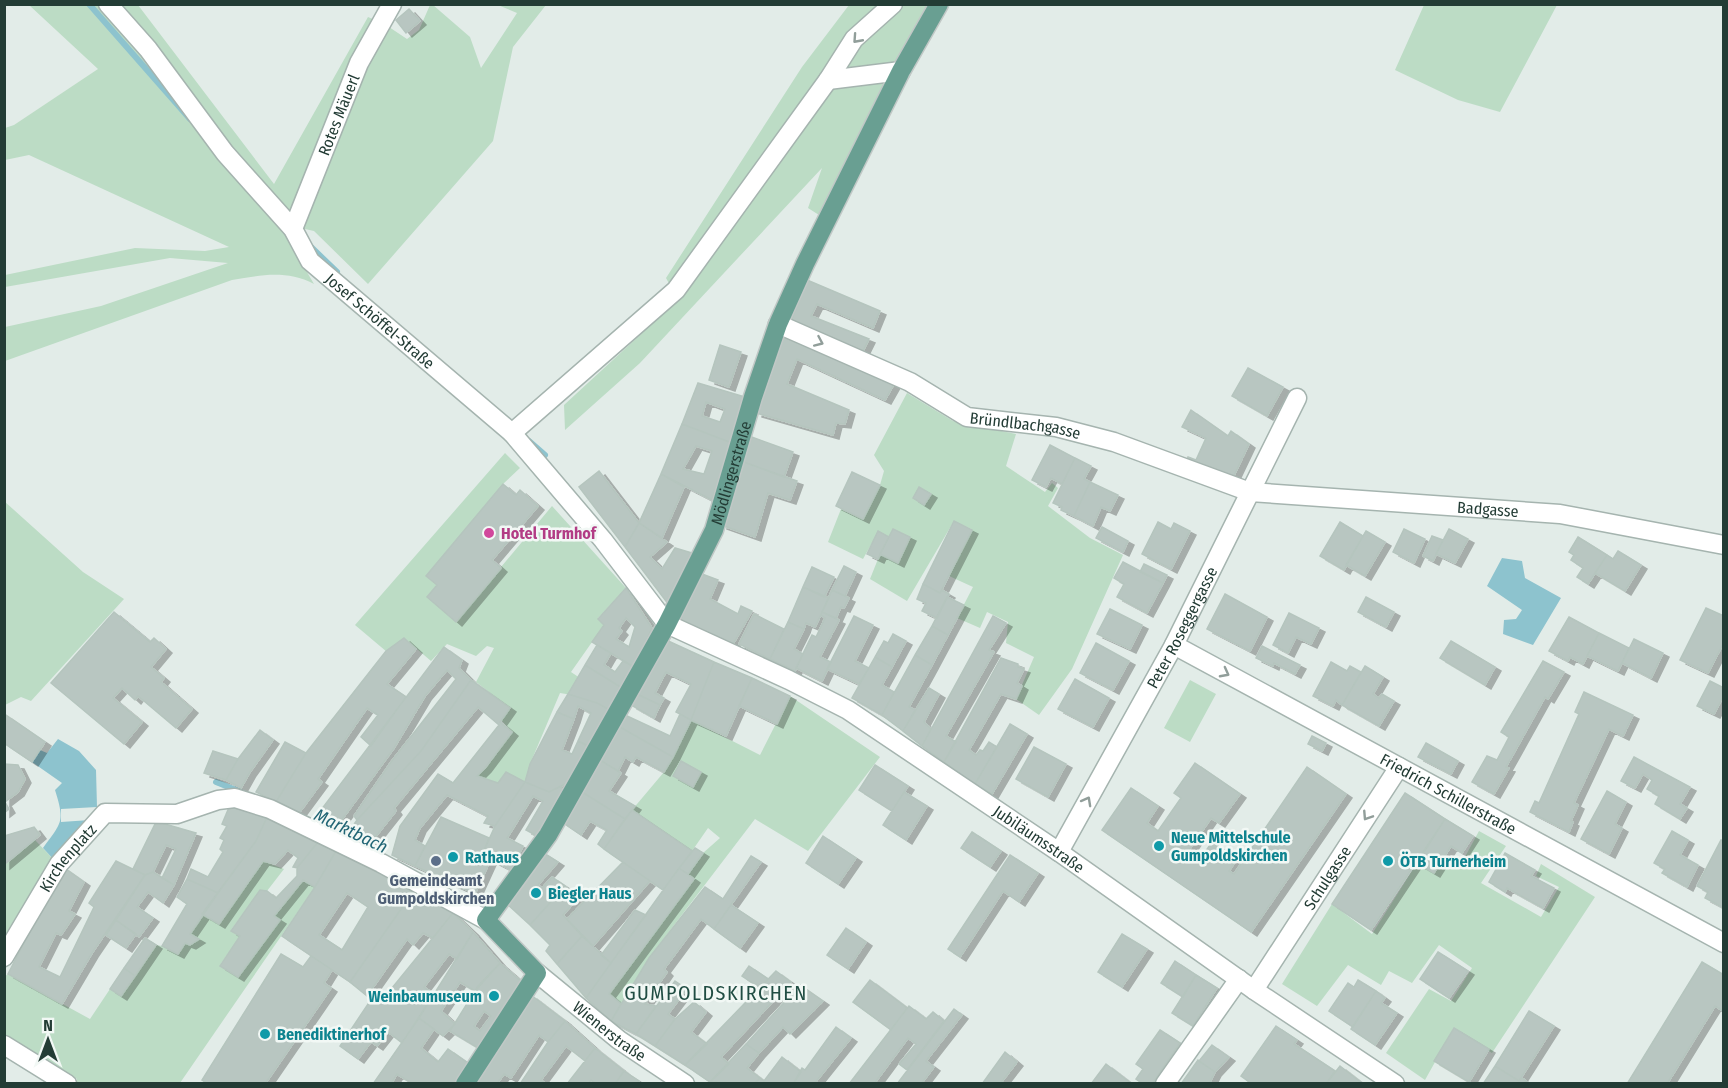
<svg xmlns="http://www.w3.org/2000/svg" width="1728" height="1088" font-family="'Fira Sans Condensed',sans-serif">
	<defs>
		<filter id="shadow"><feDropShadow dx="6" dy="4" stdDeviation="0" flood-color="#0004"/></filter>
	</defs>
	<rect width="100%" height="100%" fill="#e2ece8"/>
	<path fill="#bcdcc5" d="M29,5h109l136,179 94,-167 18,8 21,14 12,-9 11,-25h3l37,32 11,31 36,-55 -19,-8h48l-33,42 -20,94 -125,143 -54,-53 -36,-8 36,61c-27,-14 -53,-9 -82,-4l-227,81v-34l96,-21 127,-43 -58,-5 -165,29v-12l130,-27 70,3 24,-4 -200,-92 -24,5v-32l9,-3 84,-56z
		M849,5h79l-109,210 -11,-7 14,-40 -182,195 -75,67 -1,-25 114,-105 -12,-22 136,-211z
		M1424,5v-1l133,1 -57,107 -42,-12 -63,-30z
		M907,393l46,28 63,13 -10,32 39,26 7,-9 6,5 -10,18 42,32 33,17 -51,114 -33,46 -23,-16 18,-42 -28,-14 2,-21 -21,-10 -7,16 -23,-10 16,-31 -24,-11 22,-47 -17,-8 -47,80 -37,-22 10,-25 18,9 12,-26 -17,-8 -4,8 -11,-5 -15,27 -35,-17 13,-33 22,10 17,-34 4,-14 -10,-16z
		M505,453l15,15 -17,16 -77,92 11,9 -10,12 29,24 96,-115 74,82 -28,30 6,7 -33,47 15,10 -8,14 -18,-3 -30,71 -5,18 -19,-10 -8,11 -21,-7 9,-8 26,-36 -11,-12 9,-12 -34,-26 18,-34 -7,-2 -11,10 -29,-12 -16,17 -27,-23 -17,14 -32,-27z
		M4,501l79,71 41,27 -93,102 -10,-4 -16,8z
		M1190,680l26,14 -26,48 -26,-14z
		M790,696l90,61 -72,94 -53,-32 -106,139 -28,46 -12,-10 84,-116 -5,-4 15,-21 17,-15 -12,-10 -16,23 -60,-41 32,-38 27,-52 69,35z
		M1479,831l27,15 -25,37 60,34 18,-30 -23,-11 5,-12 54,33 -103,156 -38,-25 -29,52 -39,-27 43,-64 22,12 21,-33 -33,-23 -27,38 -23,-12 -8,14 -33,-20 -31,41 -35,-22 50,-80 40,30 45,-71 17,10 12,-13 13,8z
		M35,840l20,21 -50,83v-79z
		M263,861l21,8 -17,22 -7,-1 -29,40 9,6 -20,29 17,11 43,-56 -6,-4 29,-36 12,7 -135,196 -101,1 -4,-2 2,-3 -72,-44 -1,-58 4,-3 82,45 20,-30 11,7 35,-51 6,1 16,8 7,-11 5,2 8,-6 -8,-5 12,-20 17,10z"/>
	<path fill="#8dc3ce" d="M1502,558l20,3 3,17 36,20 -28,47 -30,-11 1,-14 12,-1 6,-9 -35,-24z
		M58,739l21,12 17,19 1,37 -7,13 -35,41 -12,-13c19,-26 22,-26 12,-58l7,-7 -30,-21 8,-12 7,3z"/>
	<path fill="#e2ece8" d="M97,807l-7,13 -29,2v-13z"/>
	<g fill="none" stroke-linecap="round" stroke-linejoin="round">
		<path stroke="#8dc3ce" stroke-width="6" d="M89,4l101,115
			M310,246l27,26
			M529,441l16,14
			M216,782l25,10"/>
	</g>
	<path fill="#b8c6c1" stroke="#b5c5be" stroke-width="1.5" fill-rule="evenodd" filter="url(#shadow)" d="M409,9l11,12 -14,12 -10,-13z
		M807,280l73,31 -7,17 -56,-24 -6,12 58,23 -8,16 -71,-31z
		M785,334l109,50 -9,16 -88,-41 -10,25 62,26 -4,14 -9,-1 -3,12 -77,-22 4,-17z
		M720,345l21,7 -12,35 -20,-7z
		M1248,368l35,19 -16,29 -35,-20z
		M698,383l47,14 -13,46 -50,-19zM706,402l19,7 -5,13 -18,-6z
		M1191,410l37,26 3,-5 18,13 -19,40 -45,-20 3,-7 8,3 10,-22 -24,-11z
		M682,424l50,19 -20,57 -51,-26zM696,446l16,5 -8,23 -21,-5z
		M749,436l44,16 -9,25 -43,-16z
		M1050,445l25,13 -13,26 -11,-6 -5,9 -14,-7z
		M1075,458l16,8 -7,13 6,3 -16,34 -13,-6 1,-3 -9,-4z
		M741,461l56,20 -7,19 -22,-7 -13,44 -34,-12z
		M599,471l40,52 -14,24 -46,-60z
		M852,472l28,13 -17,34 -27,-13z
		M661,474l23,13 -22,51 -23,-15z
		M1090,482l28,13 -8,16 -9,-4 -8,19 -19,-10z
		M503,484l13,11 4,-5 18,16 -46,54 9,8 -45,54 -29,-25 10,-12 -11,-9z
		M919,487l12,7 -7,11 -11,-7z
		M954,521l18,9 -32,63 -17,-9z
		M1158,522l13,7 3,-6 16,8 -19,38 -29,-15z
		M1340,522l23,14 -19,34 -24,-14z
		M639,523l28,19 -17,15 12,12 13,-21 17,5 -23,52 -44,-58z
		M1102,527l26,14 -5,11 -27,-14z
		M893,529l17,8 -12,26 -18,-9z
		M1404,529l21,10 -11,24 -21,-11z
		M1449,529l19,10 -13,24 -19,-9z
		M878,531l11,6 -11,22 -11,-5z
		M1366,531l19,11 -20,34 -19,-11z
		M1432,536l11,4 -10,21 -10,-5z
		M1578,537l29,18 -19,29 -11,-7 6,-9 -12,-8 3,-5 -5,-3z
		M1618,551l23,14 -16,26 -30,-18 12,-18 6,4z
		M1123,562l40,21 -16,30 -30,-16 7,-13 -10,-6z
		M1144,564l23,11 -4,8 -23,-11z
		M844,566l12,6 -11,24 -13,-6z
		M812,567l22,10 -10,20 -21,-10z
		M702,574l16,6 -8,19 28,15 3,-8 11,5 -20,35 -52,-25z
		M923,584l17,9 2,-3 7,4 -12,24 -15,-7 4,-8 -9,-4z
		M803,587l26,11 -14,29 -9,-4 -2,6 -16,-7z
		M626,588l26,40 -18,39 -42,-25 12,-17 -6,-6zM626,618l9,9 -6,20 -13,-8 6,-8 -3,-3z
		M832,590l17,8 -5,10 -3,-1 -5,11 -14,-6z
		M1225,594l42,23 -17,34 -43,-22z
		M947,597l17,8 -16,30 -16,-9z
		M1366,597l28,15 -8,15 -28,-15z
		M1706,608l18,8v26l-16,31 -28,-13z
		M1110,609l32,16 -12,24 -33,-15z
		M114,612l36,30 4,-4 12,11 -15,18 13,11 -3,4 31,27 -16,19 -38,-32 -3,4 -13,-12 -9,10 29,24 -18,22 -73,-61z
		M822,612l17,8 -19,37 11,5 -9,19 -26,-13 16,-33 4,2 9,-19 -4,-3z
		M1289,613l30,15 -8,16 -15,-7 -8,16 -15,-8z
		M754,614l30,15 -14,30 -31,-15z
		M854,616l19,9 -18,36 14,7 -10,16 -32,-15z
		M993,616l13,7 -17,27 5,2 -48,84 10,6 -12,20 -22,-16z
		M1569,617l30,16 -16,31 -13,-7 -2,4 -19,-10z
		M788,622l16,7 -10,20 9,5 -8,17 -25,-12z
		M932,626l16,9 -16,30 -17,-10z
		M1599,633l30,15 -11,23 -31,-15z
		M893,634l13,7 -14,26 -17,-10 9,-16 4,2z
		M404,638l12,11 -29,35 19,13 -35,49 -10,-9 17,-22 -11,-7 -49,71 4,3 -23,31 -23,-11 30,-49 80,-102z
		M1634,639l29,14 -12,25 -29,-15z
		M666,640l48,22 -23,58 -15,-8 15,-28 -25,-12 -11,21 9,5 -4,7 -23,-11z
		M1451,641l44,26 -10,18 -45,-27z
		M1096,643l33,18 -16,29 -33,-17z
		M597,645l14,8 -7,12 11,7 8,-11 11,6 -12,21 -37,-23z
		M1262,646l38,19 -5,9 -21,-11 -1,3 -17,-8z
		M444,647l18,13 -3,8 12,12 -50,71 -64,69 -3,-4 37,-54 65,-83 -9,-9 -22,26 -31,52 -56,77 -20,-11z
		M915,655l17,10 -23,42 6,3 -12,21 -21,-16z
		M875,657l17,10 -10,18 12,7 -12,23 -30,-17z
		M1001,658l17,6v3l6,2 -7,14 5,3 -6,13 -15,-5 -32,56 7,5 4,-5 3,1 6,-9 8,5 -22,37 -31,-22z
		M1543,661l21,11 -16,27 -3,-2 -39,70 3,1 -15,26 -22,-12 15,-26 10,4 12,-23 -8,-5z
		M714,662l38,16 -26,58 -35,-16z
		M1331,662l16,9 3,-5 11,6 -19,33 -6,-5 -3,6 -20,-10z
		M585,665l37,23 -12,22 -13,-7 -29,-9z
		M1365,666l18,11 -10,17 6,4 3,-4 12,7 -15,25 -37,-21z
		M752,678l38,18 -13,28 -38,-18z
		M1075,679l34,19 -16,29 -35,-18z
		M471,680l39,28 -10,14 12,10 -27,36 -8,8 21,7 8,-11 19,10 -30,44 -11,-3 4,-7 -41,-21 -27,33 -5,12 10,6 -10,20 -23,-11 8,-29 38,-52 15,9 46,-58 -21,-18 -84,101 2,3 -27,34 -21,-12 9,-13 64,-69z
		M1710,681l14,7v7l-10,19 -17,-8z
		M929,688l10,6 -15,28 7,7 -9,17 -19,-15z
		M1584,692l49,23 -10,21 -14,-7 -35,74 4,2 -7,16 2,1 -4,10 -39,-20 5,-11 4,2 40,-89 -4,-2z
		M568,694l29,9 13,7 -20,37 -12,-6 13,-28 -13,-7 -4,13 -17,-7z
		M637,694l23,11 -6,13 -23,-13z
		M557,712l17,7 -12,31 10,4 6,-13 12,6 -20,35 -21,10 -24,-10 5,-18z
		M680,714l11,6 -18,37 -55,-31 7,-11 45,21z
		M6,715l39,27 -13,20 -28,-19z
		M1010,724l17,10 -35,60 -17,-10z
		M618,726l55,31 -9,15 -28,-15 -3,5 -8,-5 -7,14 -18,-11z
		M260,730l13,10 -23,32 -9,16 -15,-8 12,-21z
		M1312,736l14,7 -4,8 -14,-7z
		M285,742l21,11 -30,49 -20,-10z
		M1426,743l32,18 -7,13 -33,-17z
		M1034,747l32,17 -18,33 -32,-18z
		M213,751l25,8 -12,21 -22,-7z
		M1634,757l56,30 -10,17 7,4 -7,11 -25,-15 4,-8 -12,-7 5,-9 -9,-6 -8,14 -14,-7z
		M600,760l21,13 -12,18 26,15 -10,13 -46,-29z
		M681,761l20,11 -8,15 -20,-11z
		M1195,763l45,31 -21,29 -8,-5 -22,32 12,8 11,-16 25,17 -8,12 5,3 73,-107 39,27 -95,138 -149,-102 29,-42 27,18 -11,17 11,8 23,-33 -7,-5z
		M4,764l14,1 7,14 -7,13 -13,10 4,7 -5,4z
		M875,765l33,21 -16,25 -33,-21z
		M525,782l24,10 12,-6 1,6 -25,44 -11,-6 17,-29 -10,-5 -26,42 16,8 -12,24 -29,-15 13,-29z
		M579,790l46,29 -21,30 -6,-5 9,-14 -17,-9 -9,14 -19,-13z
		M1607,791l19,11 -11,22 7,4 -13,26 -28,-15z
		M904,792l23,14 -21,34 -23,-15z
		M1405,793l40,26 -74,111 -39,-26z
		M230,805l37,12 -11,24 -38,52 -31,-14 4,-10 17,8 15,-25 -3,-3 4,-9 -4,-2 7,-12 -5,-2z
		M632,810l60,41 -29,39 -59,-41z
		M267,817l51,25 -21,26 -4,-1 5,-9 -10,-8 -13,14 -12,-3 -44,63 -17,-10 54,-73z
		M441,817l48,21 -7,17 9,4 -16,35 -60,-28z
		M1445,819l28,17 -11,17 -11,-7 -17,27 -17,-10z
		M158,822l38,11 -22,52 -12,-7 14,-29 -10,-4 -13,27 -8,3 -12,-6 22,-45z
		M34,827l6,8 -36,30v-29z
		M1672,831l16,9 -8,15 18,10 -11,22 -25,-14 3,-4 -11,-6z
		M972,832l29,19 -11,16 -29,-19z
		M823,836l33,22 -18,26 -32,-21z
		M1721,840l3,1v67l-19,-10 3,-6 -11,-6z
		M318,842l18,9 -21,36 -12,-7 -29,36 6,4 -42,57 -18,-11 20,-30 -9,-5 29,-41 7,1 9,7 21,-22v-8z
		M695,848l8,5 -15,21 -9,-6z
		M336,851l9,2 68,39 -63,90 -68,-46 33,-49zM347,893l21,14 -26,43 -23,-15z
		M542,852l16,10 -20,23 4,3 10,-11 13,9 -35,39 -23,-21z
		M1505,853l30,17 -4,6 23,12 -11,20 -36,-20 -2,4 -16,-10z
		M1010,855l28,18 -19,29 -16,-11 -43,66 -12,-8z
		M751,856l10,6 -47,67 -13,-10 -37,50 3,3 -22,32 11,2 -20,28 -25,-13 38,-63 56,-71 18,12z
		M116,861l29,14 -53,78 -30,51 -54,-30 55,-107 21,15 -15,29 6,3 -14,21 -5,-2 -17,34 21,10 34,-70 -5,-4z
		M623,862l27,19 -57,65 -26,-27z
		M679,868l15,11 -85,115 12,10 -10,17 -25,-23z
		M153,872l21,13 -11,18 -15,-11 -11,15 16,11 -14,19 -23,-17 29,-45z
		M187,879l31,14 -28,41 9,5 -9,6 -5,-2 -7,11 -16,-8 25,-42 -10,-7z
		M565,886l13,12 -15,17 19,21 -25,28 -11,-13 4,-6 -20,-20z
		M413,892l40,21 -20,25 -10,-5 -10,12 -6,-6 -40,57 -17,-14z
		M731,905l27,18 -18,25 -26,-19z
		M635,910l11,5 -35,48 -10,-8z
		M453,913l20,19 -16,27 -8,-5 -25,33 10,7 -32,49 -14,-11 -11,14 -6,-4 -13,17 -18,-13 32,-48 7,6z
		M116,920l20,14 -10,14 -20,-13z
		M846,928l20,14 -18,27 -21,-14z
		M473,932l27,31 -25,28 -15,-9 -19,29 14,13 -12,12 -24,-18z
		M1122,934l25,15 -25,38 -24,-15z
		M582,936l29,27 -25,35 -29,-34z
		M145,938l11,7 -21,31 -11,-8z
		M1438,952l30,19 -19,27 -29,-19z
		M281,954l22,13 8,-11 21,14 -8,13 7,5 -66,96h-57l-6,-4z
		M1175,961l21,14 -13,22 -22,-14z
		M1702,962l22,13 -1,36 -8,-5 -48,78h-40z
		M500,963l23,20 -43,66 -30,-18 28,-45zM484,1011l7,5 -11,15 -6,-5z
		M749,966l19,13 -8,9 -18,-12z
		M124,968l11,8 -14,20 -11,-7z
		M776,971l15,11 -70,75 8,7 -19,18 -25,-17z
		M1196,975l21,13 -24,38 -21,-13z
		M870,980l37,28 -16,22 -38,-28z
		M1358,980l18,11 -23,36 -24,-16 19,-28 6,4z
		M675,981l12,8 -19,25 7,5 -20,27 -19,-12z
		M800,985l23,16 -33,33 -7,-7 -24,26 -13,-9z
		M1376,991l9,7 -4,5 16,10 -22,32 -24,-16z
		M531,995l34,26 -17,21 -9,-7 -28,43 -7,-4 -7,10h-23z
		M694,1002l12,10 -15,20 16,12 -22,21 -30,-19 20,-27z
		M909,1006l17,13 7,-7 11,9 -37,49 -8,-6 17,-20 -8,-6 -34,46h-25z
		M954,1009l8,6 -36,46 8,6 -13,17h-24z
		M1529,1011l25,15 -35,55 -24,-15z
		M419,1018l15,11 -13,19 17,14 10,-13 24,17 -13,18h-46l-16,-10 -6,10h-18z
		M565,1021l30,27 -10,13 -19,-15 -25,34 5,4h-26l28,-42z
		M1276,1026l21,14 -3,4 41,27 -9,13h-74l-11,-8z
		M836,1027l15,11 -37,46h-21l9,-16 3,2z
		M1454,1028l35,21 -20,33 -35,-21z
		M1160,1030l20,13 -28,41h-9l-7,-5 7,-10 -7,-5z
		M746,1044l13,9 -12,15 13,10 -6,6 -44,-2z
		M1212,1045l17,12 -14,15 -16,-11z
		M595,1048l29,23 -9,13h-19l-5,-4 -3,4h-21z
		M1005,1052l12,10 -17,22h-18z
		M782,1057l19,15 -8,12h-39l6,-6 4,3z
		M1198,1060l17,12 -6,12h-28z
		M1106,1064l26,20h-41z
		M1340,1066l23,18h-37z
		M1495,1066l24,15 3,-3 8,6h-47z
		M624,1071l15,10 -2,3h-22z"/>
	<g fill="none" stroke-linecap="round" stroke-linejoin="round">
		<defs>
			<g id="minor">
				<path id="s1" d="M108,4l40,45 77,104 68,76 17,32 202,172 91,107 64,84 122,56 59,30 211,142 195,138 141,94"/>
				<path d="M828,80l73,-9"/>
				<path id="s2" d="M293,229l66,-166 33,-59"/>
				<path id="s3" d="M778,324l132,58 57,35 89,10 58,15 136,50 310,22 164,31"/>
				<path d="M512,433l164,-143 152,-210 26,-41 39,-35"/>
				<path id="s4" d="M1174,645l550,298"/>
				<path id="s5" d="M1059,852l115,-207 123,-247"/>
				<path id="s6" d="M4,957l55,-93 46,-51 72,1 41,-14 17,-2 35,11 111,54 105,57"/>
				<path id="s7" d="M537,973l82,67 66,44"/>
				<path id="s8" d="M1254,990l145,-223"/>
				<path d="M4,1045l63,39"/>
				<path d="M1165,1084l74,-105"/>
			</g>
			<g id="major">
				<path id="s9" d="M465,1084l72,-111 -51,-53 62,-85 119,-211 47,-94 39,-133 25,-73 27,-60 96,-193 38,-67"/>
			</g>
		</defs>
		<use href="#minor" stroke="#a5b4af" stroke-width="21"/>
		<use href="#major" stroke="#c1c8c6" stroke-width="21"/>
		<use href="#minor" stroke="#fff" stroke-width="18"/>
		<use href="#major" stroke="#699f92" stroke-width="18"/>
	</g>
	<defs><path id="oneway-chevron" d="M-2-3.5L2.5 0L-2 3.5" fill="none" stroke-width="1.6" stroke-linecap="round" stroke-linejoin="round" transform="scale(1.5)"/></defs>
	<g stroke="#919e9a">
		<use href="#oneway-chevron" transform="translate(857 39) rotate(132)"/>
		<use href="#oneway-chevron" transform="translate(819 342) rotate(24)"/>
		<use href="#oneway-chevron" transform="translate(1225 673) rotate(28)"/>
		<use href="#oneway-chevron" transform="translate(1087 801) rotate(-61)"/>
		<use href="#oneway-chevron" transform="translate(1367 816) rotate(123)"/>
	</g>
	<circle fill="#d1479c" stroke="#f2f8f5" stroke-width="2" cx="489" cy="533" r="6"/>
	<g fill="#0f9aa8" stroke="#f2f8f5" stroke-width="2">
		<circle cx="1159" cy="846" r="6"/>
		<circle cx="453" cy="857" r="6"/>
		<circle cx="1388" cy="861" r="6"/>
		<circle cx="536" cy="893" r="6"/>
		<circle cx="494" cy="996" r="6"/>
		<circle cx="265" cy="1034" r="6"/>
	</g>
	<circle fill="#5c6f8a" stroke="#f2f8f5" stroke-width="2" cx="436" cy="861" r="6"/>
	<g text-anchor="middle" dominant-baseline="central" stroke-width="5" stroke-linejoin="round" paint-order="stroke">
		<g font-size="16" fill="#233c35" stroke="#f2f8f5">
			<text stroke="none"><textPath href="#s2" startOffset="123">Rotes Mäuerl</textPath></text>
			<text stroke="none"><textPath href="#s1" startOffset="420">Josef Schöffel-Straße</textPath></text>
			<text stroke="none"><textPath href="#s3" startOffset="270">Bründlbachgasse</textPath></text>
			<text stroke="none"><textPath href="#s9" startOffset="718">Mödlingerstraße</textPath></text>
			<text stroke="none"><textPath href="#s3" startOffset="744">Badgasse</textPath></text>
			<text stroke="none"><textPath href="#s5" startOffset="256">Peter Roseggergasse</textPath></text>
			<text stroke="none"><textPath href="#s4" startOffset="312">Friedrich Schillerstraße</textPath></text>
			<text stroke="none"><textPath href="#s1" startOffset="1270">Jubiläumsstraße</textPath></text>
			<text stroke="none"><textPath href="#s6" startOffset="118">Kirchenplatz</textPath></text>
			<text stroke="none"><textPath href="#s8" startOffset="134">Schulgasse</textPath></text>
			<text stroke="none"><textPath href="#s7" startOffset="93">Wienerstraße</textPath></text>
		</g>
		<g font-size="16" font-weight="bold" fill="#b23c85" stroke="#f2f8f5" text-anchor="start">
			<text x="501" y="533">Hotel Turmhof</text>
		</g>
		<g font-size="16" font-weight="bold" fill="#0d838f" stroke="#f2f8f5" text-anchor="start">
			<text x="1171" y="837">Neue Mittelschule<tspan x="1171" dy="18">Gumpoldskirchen</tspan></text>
			<text x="465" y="857">Rathaus</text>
			<text x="1400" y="861">ÖTB Turnerheim</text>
			<text x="548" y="893">Biegler Haus</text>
			<text x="482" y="996" text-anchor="end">Weinbaumuseum</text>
			<text x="277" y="1034">Benediktinerhof</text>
		</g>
		<g font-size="16" font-weight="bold" fill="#4e5e75" stroke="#f2f8f5">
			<text x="436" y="880">Gemeindeamt<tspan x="436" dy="18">Gumpoldskirchen</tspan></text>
		</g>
		<g font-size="18" font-style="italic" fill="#206575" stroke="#f2f8f5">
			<text transform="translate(351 831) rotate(26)">Marktbach</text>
		</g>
		<g font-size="20" letter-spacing="1.5" fill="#204d43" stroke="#f2f8f5">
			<text x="716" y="993">GUMPOLDSKIRCHEN</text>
		</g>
	</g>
	<rect width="1728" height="1088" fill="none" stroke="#233c35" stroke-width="12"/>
	<g transform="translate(48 1040)" stroke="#f2f8f5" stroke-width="4.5" paint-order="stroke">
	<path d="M0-4.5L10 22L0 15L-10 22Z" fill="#233c35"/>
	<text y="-9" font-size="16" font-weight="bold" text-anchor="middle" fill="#233c35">N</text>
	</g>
</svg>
